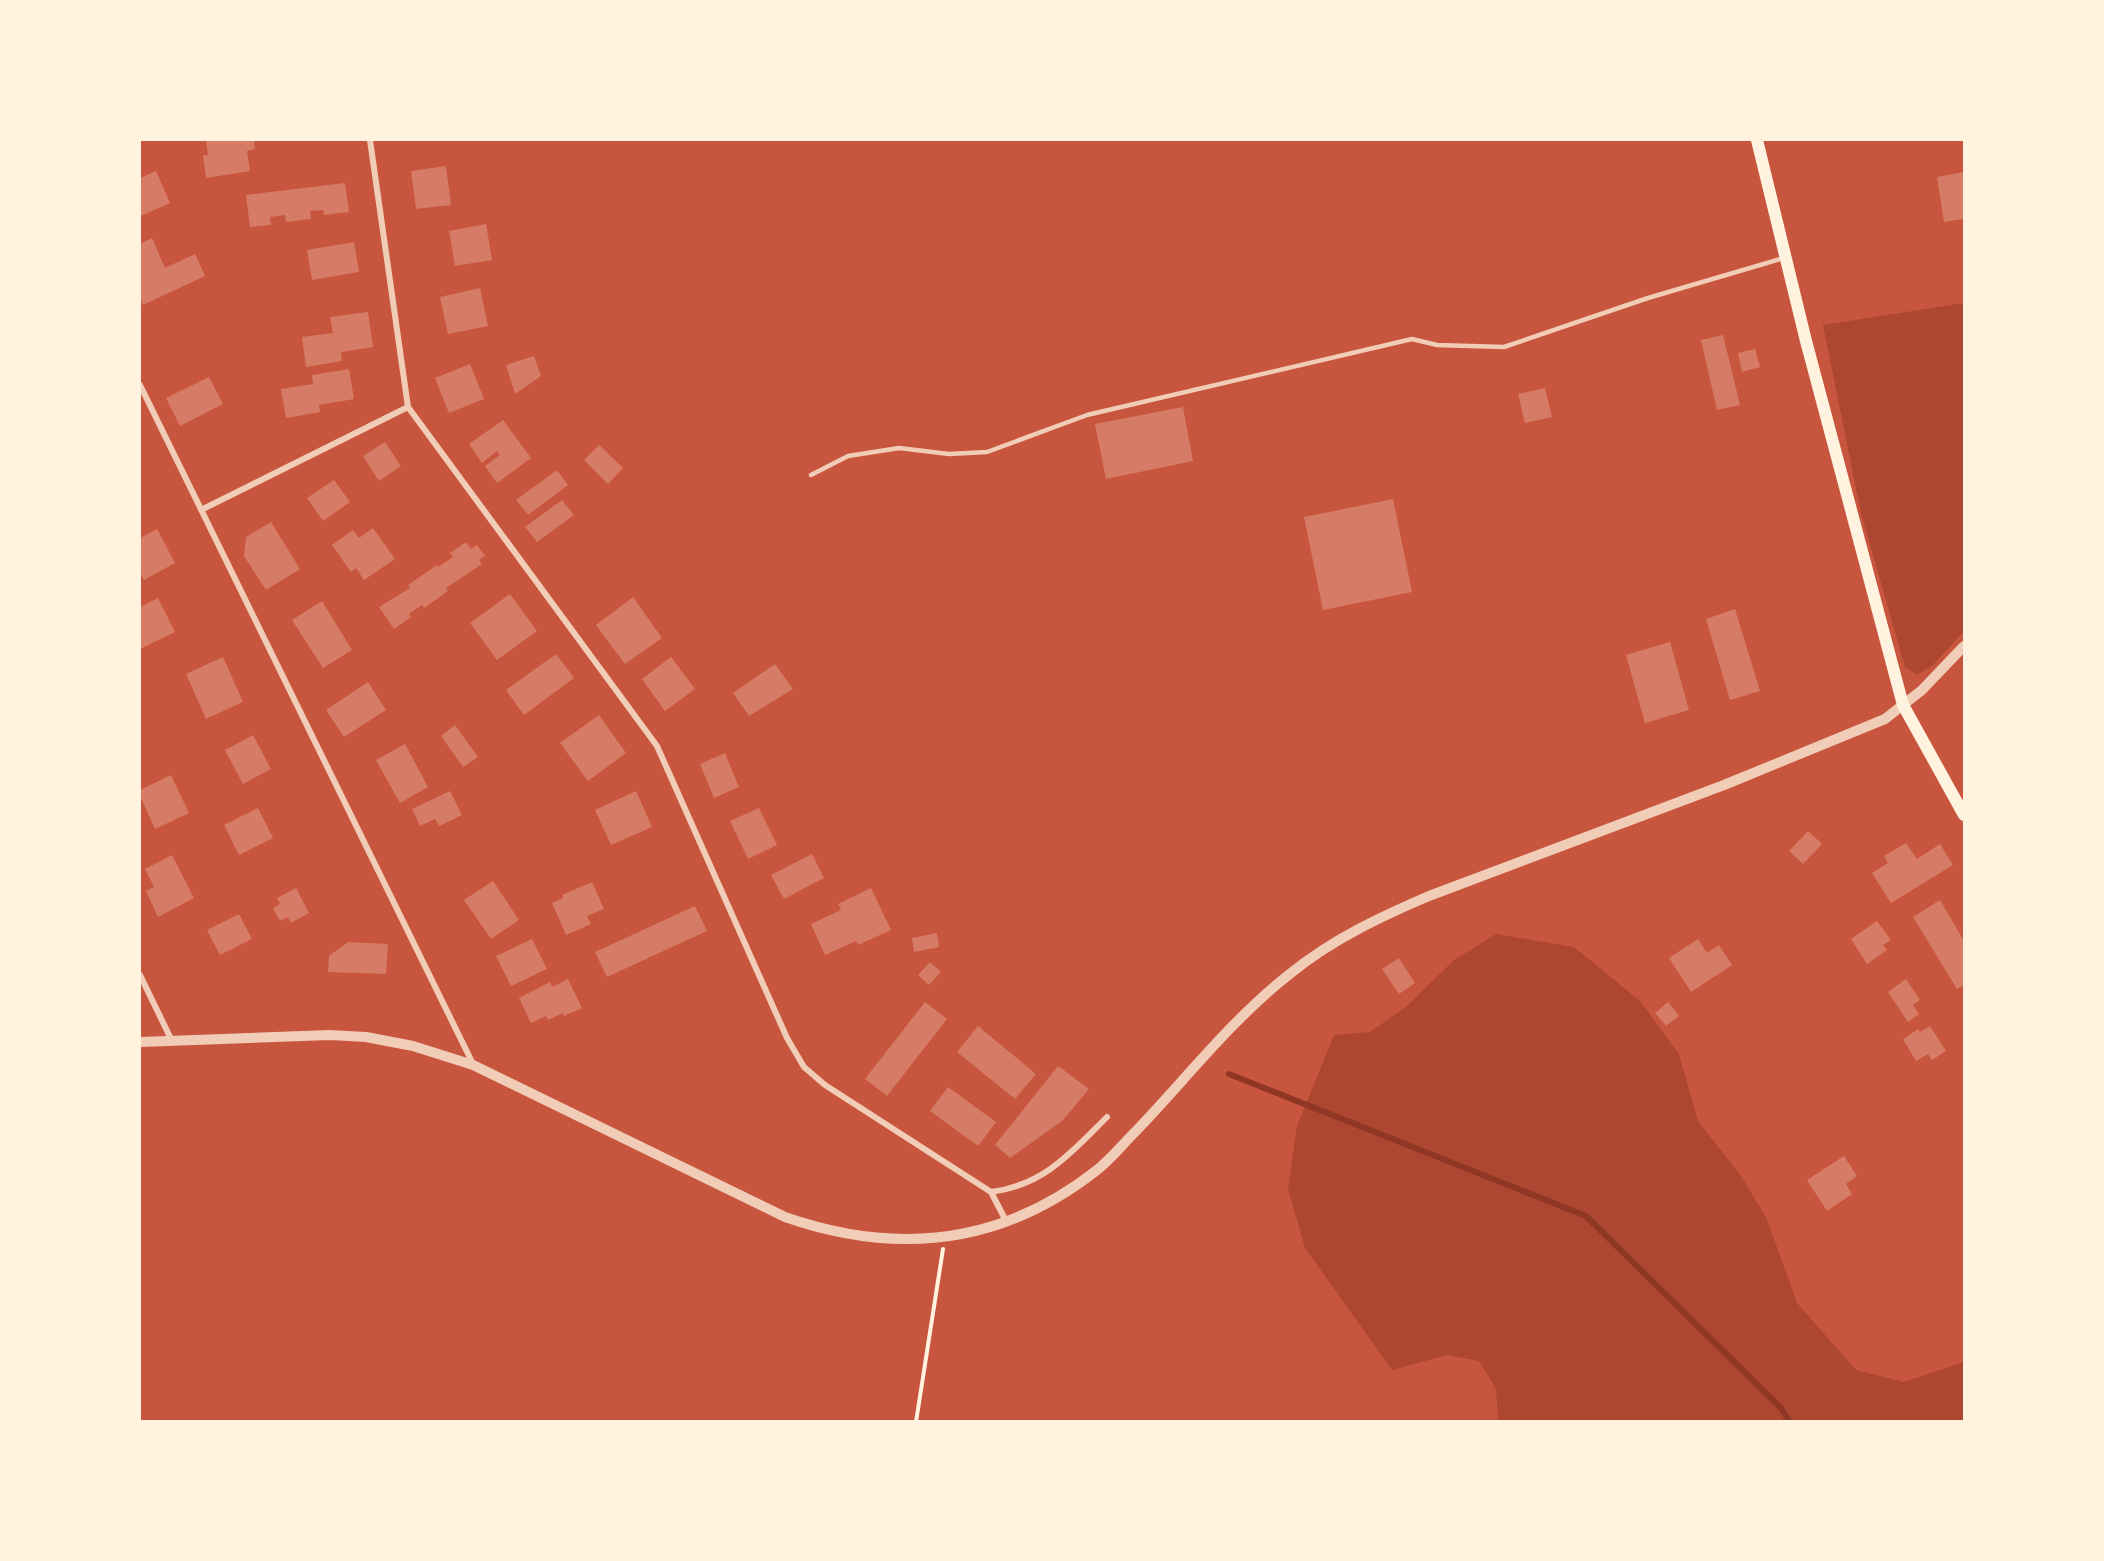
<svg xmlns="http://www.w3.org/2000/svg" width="2104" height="1561" font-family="Rubik,sans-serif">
	<rect width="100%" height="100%" fill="#c8553d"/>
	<path fill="#ae4732" d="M1964,303v328l-31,34 -16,10 -12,-8 -44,-154 -38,-188z
		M1496,934l78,13 66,54 39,53 19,67 43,55 25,41 31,86 59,67 48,12 60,-20v59h-466l-2,-32 -17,-28 -32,-6 -55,15 -87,-122 -17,-59 9,-63 37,-91 36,-3 36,-25 47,-46z"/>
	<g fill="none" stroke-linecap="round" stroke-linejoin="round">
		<path stroke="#8f3625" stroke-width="6" d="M1229,1074l357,142 194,191 10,15"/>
	</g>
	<path fill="#d67c66" d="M206,140h48l1,9 -8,2 3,20 -44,7 -3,-23h5z
		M446,166l5,39 -35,4 -5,-38z
		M156,171l14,32 -29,13 -1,-38z
		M1964,172v47l-20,3 -7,-45z
		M345,183l4,29 -25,3 -1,-5 -13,1 1,8 -25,3 -1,-7 -15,2 1,8 -21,2 -4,-32z
		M486,224l6,36 -37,6 -6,-35z
		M152,238l13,30 30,-14 10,22 -62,29 -3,-7v-54z
		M354,242l5,30 -47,8 -5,-30z
		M480,288l8,38 -40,8 -8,-37z
		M368,312l5,35 -32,5 1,9 -36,6 -4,-30 31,-4 -3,-16z
		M1723,335l17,70 -23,5 -16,-70z
		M1755,349l5,18 -18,5 -4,-19z
		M534,356l7,20 -26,18 -9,-29z
		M470,364l14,35 -35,14 -14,-35z
		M349,369l5,30 -35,6 1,7 -34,6 -5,-29 32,-5 -1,-9z
		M209,377l14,27 -43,22 -14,-28z
		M1545,388l7,29 -27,6 -7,-29z
		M1183,407l10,54 -87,18 -11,-55z
		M503,420l28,38 -34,25 -12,-17 15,-11 -3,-4 -15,12 -13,-19z
		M385,442l16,24 -22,15 -16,-25z
		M599,445l24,23 -15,16 -24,-24z
		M557,470l11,15 -40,30 -12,-15z
		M334,480l16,22 -27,19 -16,-23z
		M1393,499l19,93 -89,18 -19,-93z
		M562,500l12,15 -37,27 -12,-15z
		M271,522l29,47 -34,21 -22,-34 2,-19z
		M373,528l22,31 -31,21 -8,-12 -5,4 -19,-27 21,-15 6,8z
		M157,529l18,34 -31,17 -4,-8v-34z
		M466,542l5,7 6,-4 8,11 -6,4 3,4 -36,24 2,3 -24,17 -2,-3 -13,9 2,3 -17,12 -15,-22 31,-19 -2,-3 29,-20 1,2 15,-10 -3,-4z
		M510,594l27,37 -40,29 -27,-37z
		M633,597l29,41 -37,26 -29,-39z
		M158,598l17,34 -35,17v-42z
		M322,601l30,49 -29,18 -31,-48z
		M1735,609l25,82 -30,9 -24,-81z
		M1670,642l19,68 -44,13 -19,-68z
		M556,654l18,24 -50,37 -18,-25z
		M223,657l20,45 -37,17 -20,-45z
		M671,657l24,32 -30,22 -23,-32z
		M775,664l18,25 -44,27 -16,-23z
		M368,682l18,28 -42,27 -18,-27z
		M599,715l27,38 -38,28 -28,-38z
		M455,725l23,32 -15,10 -22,-31z
		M253,735l18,34 -28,15 -18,-34z
		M405,744l23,43 -28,16 -24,-43z
		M725,753l14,34 -25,11 -14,-34z
		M171,775l18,38 -34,16 -15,-33v-6z
		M450,791l12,24 -23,11 -4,-7 -15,7 -8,-17z
		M636,791l16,36 -41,18 -16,-35z
		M258,808l15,30 -34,17 -15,-30z
		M759,808l18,37 -29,14 -18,-38z
		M1808,831l14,13 -19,20 -14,-13z
		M1906,843l11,16 23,-15 13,21 -62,38 -19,-30 16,-10 -4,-7z
		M812,854l12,24 -40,21 -13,-24z
		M172,855l22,43 -36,19 -12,-26 8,-4 -9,-18z
		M493,881l26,39 -28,19 -27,-39z
		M592,882l12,27 -17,7 4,8 -25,11 -14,-32 11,-5 -1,-3z
		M296,888l13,25 -18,10 -3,-6 -8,4 -7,-13 7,-4 -3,-6z
		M871,888l20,42 -33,15 -2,-4 -31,14 -14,-31 30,-14 -3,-6z
		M1940,900l24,41v44l-7,4 -44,-72z
		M695,906l12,25 -100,46 -12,-25z
		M239,914l13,25 -32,16 -13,-25z
		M1877,921l14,19 -8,5 4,5 -20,14 -16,-25z
		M937,933l2,14 -25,5 -2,-14z
		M532,939l15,30 -36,17 -15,-30z
		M1698,939l9,14 12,-8 13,20 -41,27 -22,-34z
		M348,942l40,2 -2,30 -58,-2 1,-16z
		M1399,958l16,25 -16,11 -17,-25z
		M930,962l11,10 -12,13 -11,-10z
		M568,979l14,29 -18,8 -1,-3 -15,7 -2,-4 -15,7 -12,-25 31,-16 2,5z
		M1906,979l14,21 -7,5 6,9 -11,8 -20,-30z
		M925,1002l22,17 -60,77 -22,-17z
		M1668,1002l11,14 -13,10 -11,-13z
		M978,1026l58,48 -21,25 -58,-47z
		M1930,1026l16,25 -14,9 -4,-6 -12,7 -13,-22 15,-10 2,3z
		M1058,1066l31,23 -27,32 -52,37 -15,-13z
		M948,1087l48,35 -18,24 -48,-35z
		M1844,1156l13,20 -11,8 6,10 -25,17 -20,-31z"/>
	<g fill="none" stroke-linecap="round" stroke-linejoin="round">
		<path stroke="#fff3e0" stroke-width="4" d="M916,1422l27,-173"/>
		<path stroke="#f1ccb7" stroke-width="4.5" d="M811,475l37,-19 51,-8 50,6 38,-2 100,-37 325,-76 25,6 67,2 144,-49 136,-40"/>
		<path stroke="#f1ccb7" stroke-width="6" d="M370,140l38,267 249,339 130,292 17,29 21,18 166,107 15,29
			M140,385l333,679
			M201,510l207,-103
			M140,975l32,66
			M991,1192c53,-7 80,-39 116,-75"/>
		<path stroke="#f1ccb7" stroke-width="10" d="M140,1042l190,-7 36,2 47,9 60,19 312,152c112,39 217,28 312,-47 14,-11 26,-26 38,-38 51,-53 98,-114 156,-159 42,-34 89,-56 138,-77l295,-111 161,-66 37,-29 42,-44"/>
		<path stroke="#fff3e0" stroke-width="12" d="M1757,140l49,201 97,364 61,110"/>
	</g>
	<rect width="2104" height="1561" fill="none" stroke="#fff3e0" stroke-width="282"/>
</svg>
